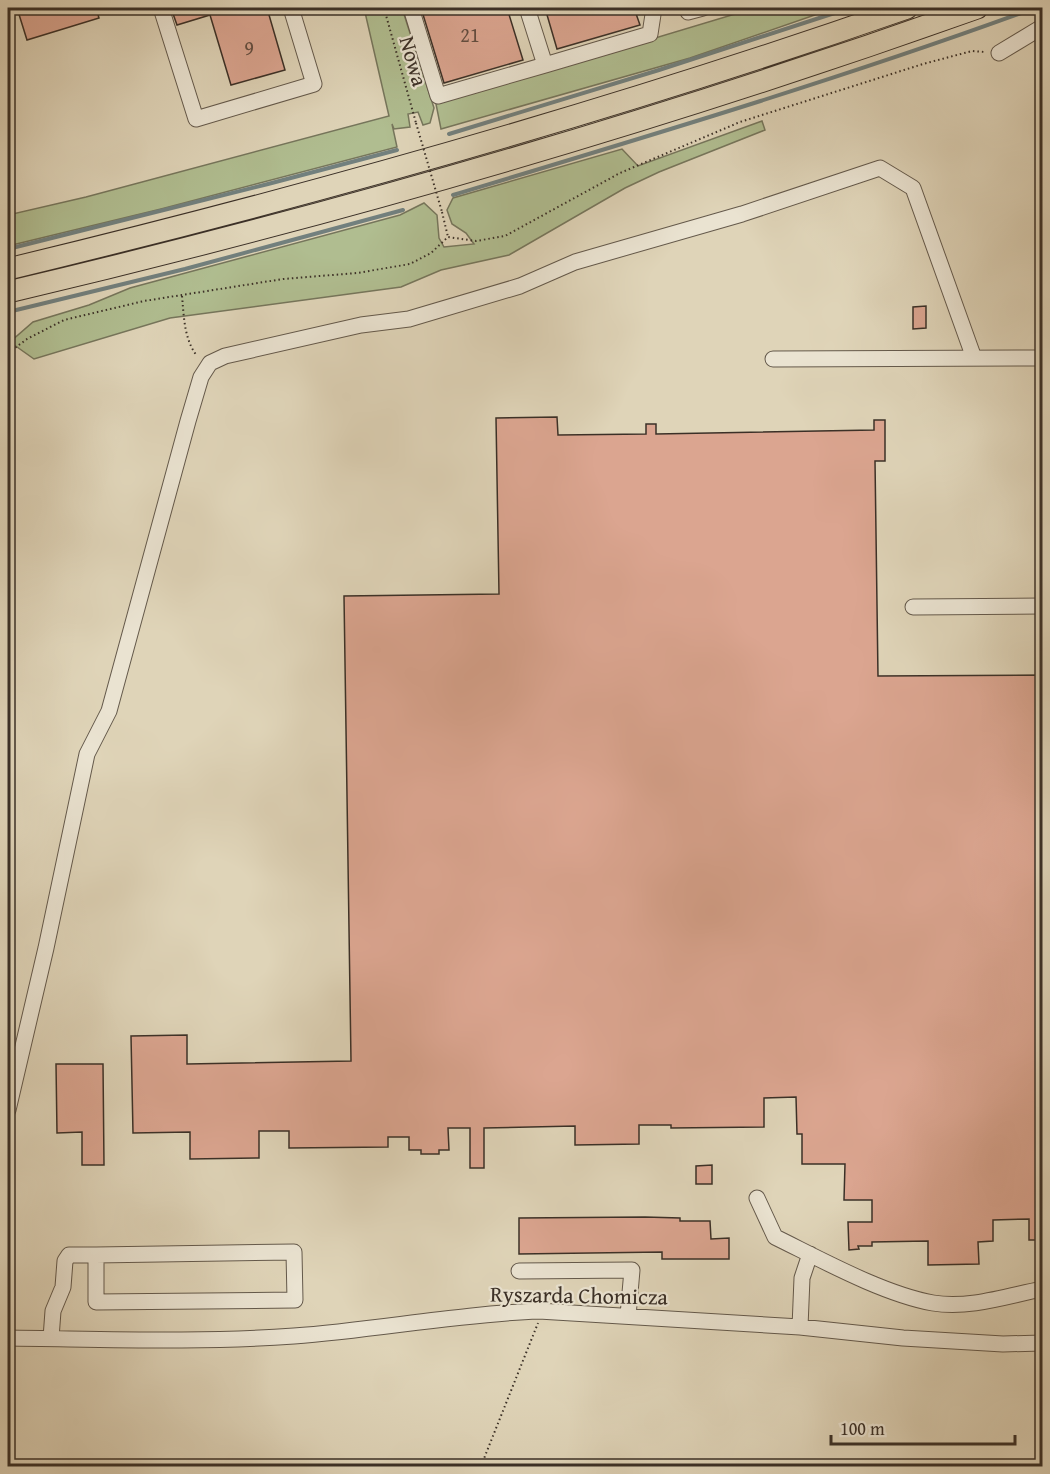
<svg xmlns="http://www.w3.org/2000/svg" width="1050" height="1474" font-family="'Gentium Book Plus',serif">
	<rect width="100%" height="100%" fill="#dfd4b8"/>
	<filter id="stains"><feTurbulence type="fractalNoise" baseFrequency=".00333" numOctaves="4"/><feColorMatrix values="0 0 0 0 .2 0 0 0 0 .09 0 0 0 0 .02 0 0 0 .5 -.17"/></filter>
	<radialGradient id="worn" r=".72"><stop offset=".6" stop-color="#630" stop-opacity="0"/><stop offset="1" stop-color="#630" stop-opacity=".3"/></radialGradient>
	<path fill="#b0bd90" stroke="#76765c" stroke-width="1.5" d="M364,8h38l32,100 -4,15 -7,2 -5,-13 -10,2 2,13 -16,2 -2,-5 5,23 -236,62 -153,37v-31l78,-18 303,-81z
		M755,8h80l-145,50 -249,71 -5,-25z
		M762,121l3,9 -106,42 -34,16 -116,67 -68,15 -40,17 -231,31 -136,41 -24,-17 23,-20 56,-17 41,-17 270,-73 24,-12 13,12 2,23 5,9 30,-3 -8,-11 -14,-9 -5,-14 6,-12 169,-49 16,17z"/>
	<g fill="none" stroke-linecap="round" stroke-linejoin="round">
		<path stroke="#72807e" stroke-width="4" d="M449,134l210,-64 191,-62
			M453,195c196,-59 391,-117 582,-187
			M8,249l260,-65 129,-34
			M8,312l177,-43 218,-59"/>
	</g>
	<path fill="#dba590" stroke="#3b3027" stroke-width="1.5" d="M17,8h79l3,10 -72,22z
		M171,8h96l18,62 -54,15 -21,-70 -33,10z
		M421,8h86l16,52 -79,23z
		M545,8h89l6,17 -83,24z
		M926,306v22l-13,1v-22z
		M557,417l1,18 88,-1v-10h10v10l218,-4v-10h11v41h-10l3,215 164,-1v565h-13v-21l-36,1v21l-15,1 1,22 -51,1v-24l-56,1v4h-14l1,3 -10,1 -1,-28h24v-22h-28l1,-36h-43v-30h-5l-1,-37 -32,1v29l-93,1v-3h-32v19l-64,1v-19l-91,2v40h-14v-40h-22l1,22h-10v4h-18v-4h-12v-13h-21v10l-99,1v-17h-30v27l-69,1v-27l-57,1 -2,-97 56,-1v29l164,-3 -7,-465 155,-2 -3,-176z
		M56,1064h47l1,101h-22v-33l-25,1z
		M712,1165v19h-16v-18z
		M645,1217l35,1v3h30l1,18 18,-1v21h-67v-7l-143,2v-36z"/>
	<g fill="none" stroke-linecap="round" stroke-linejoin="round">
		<defs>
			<path id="minor" d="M161,8l35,111 118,-35 -23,-76
				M411,8l27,88 107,-31
				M527,8l18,57 105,-31 4,-26
				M687,8l1,4 15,-4
				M999,53l43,-26
				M773,359l269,-1
				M913,607l129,-1
				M8,1110l38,-162 41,-194 22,-43 79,-290 13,-44 9,-14 15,-7 136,-31 48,-6 111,-33 55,-24 167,-48 138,-46 33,20 61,170
				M757,1198l18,39c45,22 108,57 158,66 36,6 74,-7 109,-14
				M519,1271l113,-1 -4,46
				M800,1327l2,-49 8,-24
				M8,1338c95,1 191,5 286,-2 82,-6 163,-22 245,-25l261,16 103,11 100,6 39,-1
				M51,1338l2,-27 10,-24 2,-26 4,-6h27l198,-3 1,48 -199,2v-47"/>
			<path id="highway" d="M8,269c303,-73 604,-158 899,-261
				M8,292c327,-77 652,-171 969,-284"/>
		</defs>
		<use href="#minor" stroke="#64594b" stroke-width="17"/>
		<use href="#highway" stroke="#3b3027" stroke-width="23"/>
		<path stroke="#3b3027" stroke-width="2" stroke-dasharray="1.5 3" stroke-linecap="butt" d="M384,8l32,115
			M442,212l6,25
			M182,296c2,21 2,43 15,60
			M8,353l19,-14 37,-19 80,-19 139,-22 74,-6 53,-9 21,-11 17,-16 28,4 29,-5 115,-63 120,-51 183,-58 49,-13 13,1
			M481,1466l57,-143"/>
		<use href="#minor" stroke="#eae3d1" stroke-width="15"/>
		<use href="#highway" stroke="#dfd4b8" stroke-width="21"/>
		<path stroke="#3b3027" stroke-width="2" stroke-dasharray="1.5 3" stroke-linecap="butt" d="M416,123l26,89"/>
	</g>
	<g text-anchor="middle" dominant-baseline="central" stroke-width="4.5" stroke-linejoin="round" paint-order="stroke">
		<g font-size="20" fill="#634d41">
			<text x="470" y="34">21</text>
			<text x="249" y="47">9</text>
		</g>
		<g font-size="22" fill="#3b3027" stroke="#eae3d1">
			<text transform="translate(414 61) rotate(74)">Nowa</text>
			<text transform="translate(579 1295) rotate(1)">Ryszarda Chomicza</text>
		</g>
	</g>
	<rect width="1050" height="1474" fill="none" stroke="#dfd4b8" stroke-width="30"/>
	<rect x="9" y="9" width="1032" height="1456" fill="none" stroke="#3b3027" stroke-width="3"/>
	<rect x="15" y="15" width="1020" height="1444" fill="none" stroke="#3b3027" stroke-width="1.5"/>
	<path d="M831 1435v9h184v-9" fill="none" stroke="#3b3027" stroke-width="3"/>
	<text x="840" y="1435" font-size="18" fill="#3b3027" stroke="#eae3d1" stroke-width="4.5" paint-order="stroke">100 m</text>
	<rect width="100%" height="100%" filter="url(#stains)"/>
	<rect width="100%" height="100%" fill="url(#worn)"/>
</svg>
